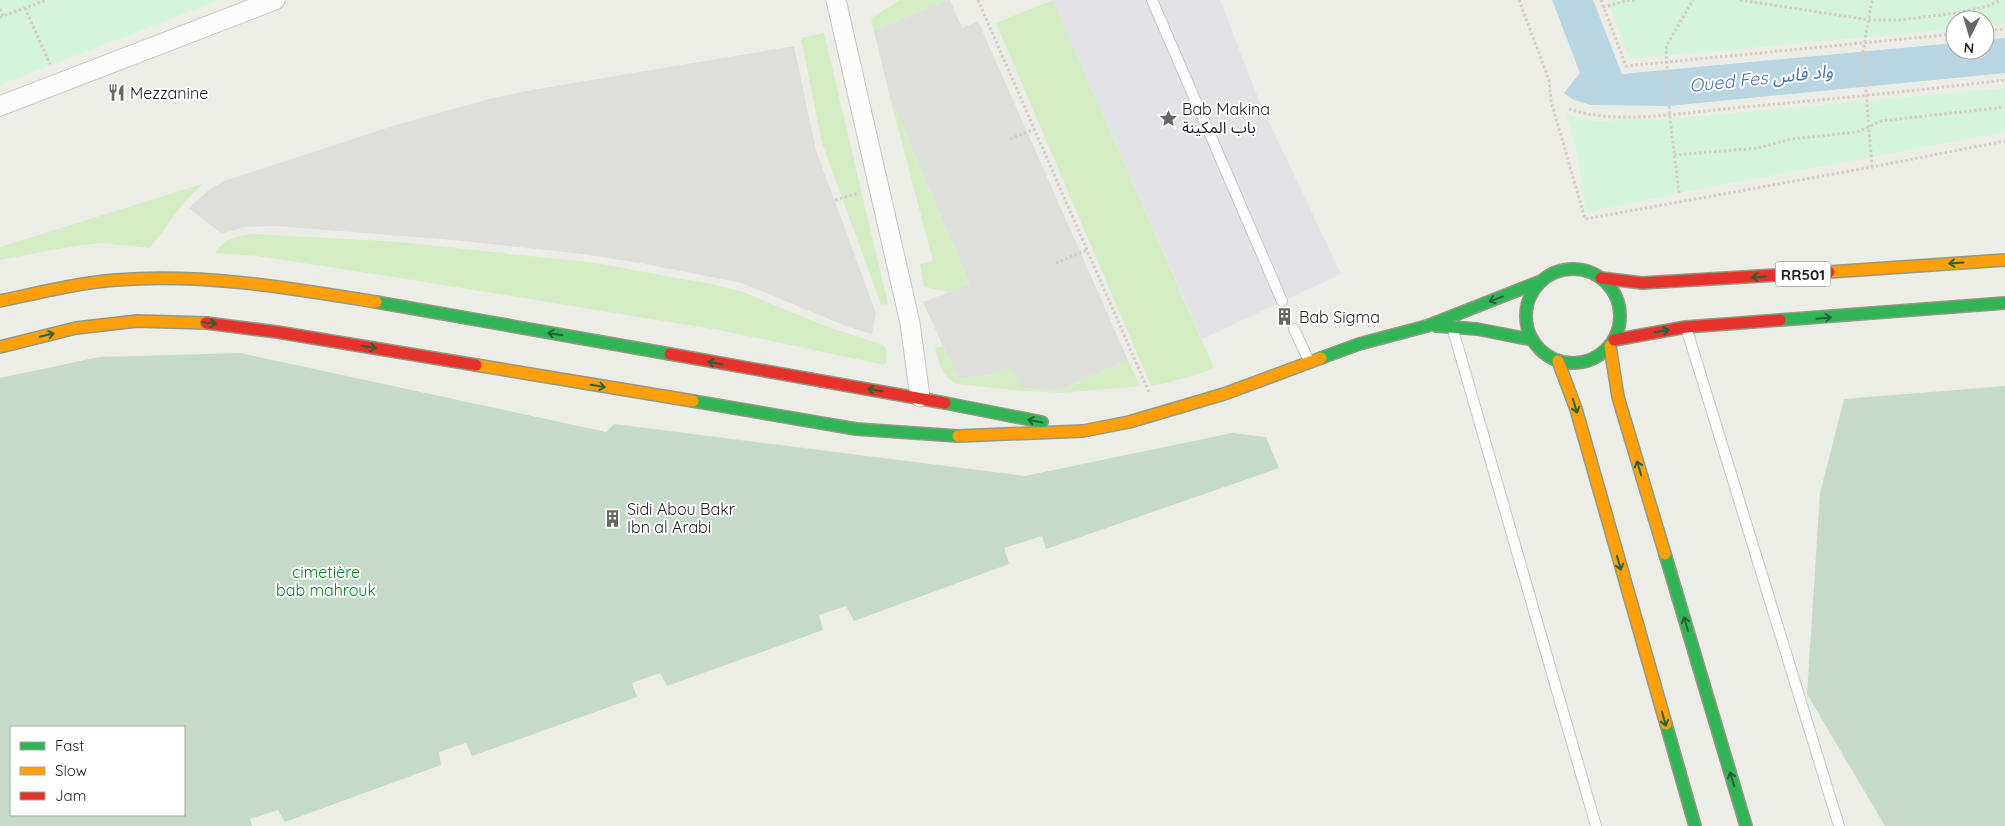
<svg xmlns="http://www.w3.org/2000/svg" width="2005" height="826" font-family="Quicksand,'Noto Sans Arabic',sans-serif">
	<rect width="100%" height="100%" fill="#edede8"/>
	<path fill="#d5edc5" d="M900,0h47l-73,31 -3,-13z
		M1053,0l161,368c-20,8 -41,14 -63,18l-155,-363z
		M824,33l64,271 -7,1 -59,-162 -21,-105z
		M889,94l81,190 -20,8 -26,-5 -4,-23 13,-3z
		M202,184l-19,20 -33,44 -48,-5 -34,4 -68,13v-13z
		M257,234l143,8 195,21 121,22 27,7 85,35 55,18 3,4 1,13 -3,3 -165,-35 -319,-52 -143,-22 -42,-3c13,-17 22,-17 42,-19z
		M943,346l15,33 32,-4 19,-6 52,20 67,-29 12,26 -79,7 -39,-2 -65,-7c-15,-7 -18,-20 -22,-36z"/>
	<path fill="#c5dac9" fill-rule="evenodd" d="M240,353l366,79 8,-8 411,52 207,-43 34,4 13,31 -233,81 -4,-13 -38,12 5,16 -155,57 -8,-15 -27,9 4,15 -156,56 -7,-13 -28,10 5,14 -165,59 -6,-13 -27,9 2,13 -156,57 -7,-12 -28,9 2,7h-252v-448l99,-21zM11,727h173v88h-173z
		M2005,386v440h-120l-78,-132 13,-201 24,-94z"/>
	<path fill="#d4f5d9" d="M0,0h219l-219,85z
		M1607,0h398v24l-20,2v-6h-30v9l-325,30z
		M2005,88v44l-326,61 -93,20 -8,-57 -12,-43 14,6 16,2 74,-2z"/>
	<path fill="#dededb" d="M947,0h3l12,28 16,-7 150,339 -67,29 -39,-1 -13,-19 -19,6 -32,4 -35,-77 47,-18 -81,-190 -15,-63z
		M794,46l22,104 60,163 -4,21 -24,-7 -106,-44 -102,-20 -57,-9 -130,-14 -177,-14 -32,1 -22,7 -33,-26 21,-19 14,-8 175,-57 90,-25 43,-9z"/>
	<path fill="#e3e2e7" d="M1053,0h167l40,103 81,171 -139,65z"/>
	<path fill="#b9d5e2" d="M1552,0h41l29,74 333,-31v7h30v-10l20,-2v35l-336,33 -78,-1 -17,-5 -10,-7 16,-20z"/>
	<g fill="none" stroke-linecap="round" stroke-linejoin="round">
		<defs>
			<path id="lane" d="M1152,0l130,301
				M1686,327l153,499
				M1294,329l15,32
				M1453,330l143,496"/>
			<path id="street" d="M836,0l74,323 10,74
				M0,106l275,-106"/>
			<path id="fast" d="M1526 316a47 47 0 1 1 94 0a47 47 0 1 1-94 0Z
				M376,302l294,52
				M1780,320l225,-17
				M1436,326l41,3 56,11
				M1321,358l38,-14 68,-18 114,-45
				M693,401l163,28 102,7
				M945,403l97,19
				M1665,554l81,272
				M1666,724l29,102"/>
			<path id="slow" d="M1829,272l176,-12
				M0,301c38,-8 77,-18 116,-21 87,-7 174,8 260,22
				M1610,346l8,51 47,157
				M0,347l76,-19 61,-7 69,2
				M1558,361l18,48 90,315
				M476,365l217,36
				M958,436l125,-5 46,-9 95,-28 97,-36"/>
			<path id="jam" d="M1601,278l41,5 187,-11
				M206,323l71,9 199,33
				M1614,340l72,-13 94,-7
				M670,354l275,49"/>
		</defs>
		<use href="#lane" stroke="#c6c6c4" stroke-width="12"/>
		<use href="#street" stroke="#c6c6c4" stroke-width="21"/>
		<use href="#fast" stroke="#93997e" stroke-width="14"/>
		<use href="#slow" stroke="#93997e" stroke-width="14"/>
		<use href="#jam" stroke="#93997e" stroke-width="14"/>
		<path stroke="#d7cbc6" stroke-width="3" stroke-dasharray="2.5 2.5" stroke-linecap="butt" d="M978,0l171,392
			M1519,0l30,80 2,21 34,118 287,-52 133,-26
			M1601,0l25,66 329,-32
			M1740,0l130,20h30l56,-7 32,-7 13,-6
			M1603,7l22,-6 11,-1
			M25,8l25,56
			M0,9l3,7
			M0,17l47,-17
			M1985,31l20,-2
			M1569,109c46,16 114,4 163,-1 91,-8 182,-17 273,-28
			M1010,139l24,-10
			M1674,155l84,-7 33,-9 66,-7 24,-11 124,-14
			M1872,167l-9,-116 9,-51
			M1679,193l-9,-74 -4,-69 1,-5 26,-45
			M835,200l24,-7
			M1056,263l31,-13"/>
		<use href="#lane" stroke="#fcfcfc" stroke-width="10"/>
		<use href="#street" stroke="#fcfcfc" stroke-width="19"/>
		<use href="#fast" stroke="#30b455" stroke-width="11"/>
		<use href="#slow" stroke="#ff9f0a" stroke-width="11"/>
		<use href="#jam" stroke="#e5322d" stroke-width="11"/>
	</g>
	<defs><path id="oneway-shaft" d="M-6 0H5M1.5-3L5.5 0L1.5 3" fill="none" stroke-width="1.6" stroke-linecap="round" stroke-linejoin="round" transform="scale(1.25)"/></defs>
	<g stroke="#276237">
		<use href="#oneway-shaft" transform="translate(1956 263) rotate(176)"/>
		<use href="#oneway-shaft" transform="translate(1759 277) rotate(176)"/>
		<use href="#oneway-shaft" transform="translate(1496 299) rotate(159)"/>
		<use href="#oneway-shaft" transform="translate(1824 318) rotate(-5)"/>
		<use href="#oneway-shaft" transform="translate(209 323) rotate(7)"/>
		<use href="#oneway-shaft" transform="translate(1662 331) rotate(-9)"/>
		<use href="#oneway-shaft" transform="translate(555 334) rotate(-170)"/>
		<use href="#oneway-shaft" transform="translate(47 335) rotate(-13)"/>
		<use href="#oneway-shaft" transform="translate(369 347) rotate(10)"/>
		<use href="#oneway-shaft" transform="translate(715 363) rotate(-170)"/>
		<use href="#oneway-shaft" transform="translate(598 386) rotate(10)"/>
		<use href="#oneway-shaft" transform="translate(875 390) rotate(-171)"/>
		<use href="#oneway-shaft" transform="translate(1575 406) rotate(73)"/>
		<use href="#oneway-shaft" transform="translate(1035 421) rotate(-168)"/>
		<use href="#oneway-shaft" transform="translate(1639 468) rotate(-107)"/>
		<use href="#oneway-shaft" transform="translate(1619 563) rotate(74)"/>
		<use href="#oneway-shaft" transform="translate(1686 624) rotate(-107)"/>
		<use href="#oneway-shaft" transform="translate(1664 719) rotate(74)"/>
		<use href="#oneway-shaft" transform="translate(1732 779) rotate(-107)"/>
	</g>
	<defs>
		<symbol id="restaurant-bare" viewBox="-9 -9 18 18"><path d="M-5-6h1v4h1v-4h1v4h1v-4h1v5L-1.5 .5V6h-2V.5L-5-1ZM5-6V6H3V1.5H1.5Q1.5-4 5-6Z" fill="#676765" stroke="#fff" stroke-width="2.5" paint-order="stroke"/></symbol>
		<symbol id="sight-bare" viewBox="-9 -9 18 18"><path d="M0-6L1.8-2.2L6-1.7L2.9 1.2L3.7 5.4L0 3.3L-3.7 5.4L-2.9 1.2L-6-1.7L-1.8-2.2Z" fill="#676765" stroke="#fff" stroke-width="2.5" paint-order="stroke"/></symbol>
		<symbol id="building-bare" viewBox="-9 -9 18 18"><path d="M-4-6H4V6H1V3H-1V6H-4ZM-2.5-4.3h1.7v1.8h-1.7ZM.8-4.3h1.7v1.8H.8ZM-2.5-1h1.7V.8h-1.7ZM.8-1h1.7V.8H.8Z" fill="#676765" stroke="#fff" stroke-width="2.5" paint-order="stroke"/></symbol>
	</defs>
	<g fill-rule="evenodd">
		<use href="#restaurant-bare" x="104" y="80" width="25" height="25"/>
		<use href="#sight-bare" x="1156" y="106" width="25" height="25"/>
		<use href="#building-bare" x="1272" y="304" width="25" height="25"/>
		<use href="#building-bare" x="600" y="506" width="25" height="25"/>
	</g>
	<g text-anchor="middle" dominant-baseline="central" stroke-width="4" stroke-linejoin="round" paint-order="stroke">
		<rect fill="#fff" stroke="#626262" stroke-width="1" x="1775.5" y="261.5" width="55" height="25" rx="4"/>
		<g font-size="15" font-weight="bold" fill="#1f1f1f">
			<text x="1803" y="274">RR501</text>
		</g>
		<g font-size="16" fill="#1f1f1f" stroke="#fff" text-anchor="start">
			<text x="130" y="93">Mezzanine</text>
			<text x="1182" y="109">Bab Makina<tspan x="1182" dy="18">باب المكينة</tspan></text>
			<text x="1299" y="317">Bab Sigma</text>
			<text x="627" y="509">Sidi Abou Bakr<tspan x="627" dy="18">Ibn al Arabi</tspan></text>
		</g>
		<g font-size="16" fill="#068420" stroke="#fff">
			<text x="326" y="572">cimetière<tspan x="326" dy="18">bab mahrouk</tspan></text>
		</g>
		<g font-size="18" font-style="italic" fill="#4670b4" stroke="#fff">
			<text transform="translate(1761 78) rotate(-6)">Oued Fes واد فاس</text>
		</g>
	</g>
	<rect x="10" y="726" width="175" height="90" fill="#ffffff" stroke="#a5a5a5"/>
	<rect x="20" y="742" width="25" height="8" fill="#30b455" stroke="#a5a5a5"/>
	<text x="55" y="751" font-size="15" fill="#1f1f1f">Fast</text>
	<rect x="20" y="767" width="25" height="8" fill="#ff9f0a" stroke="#a5a5a5"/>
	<text x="55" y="776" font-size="15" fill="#1f1f1f">Slow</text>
	<rect x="20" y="792" width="25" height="8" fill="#e5322d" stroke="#a5a5a5"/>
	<text x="55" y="801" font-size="15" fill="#1f1f1f">Jam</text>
	<g transform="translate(1970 35) rotate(185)"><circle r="24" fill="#ffffff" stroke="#a5a5a5"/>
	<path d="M0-4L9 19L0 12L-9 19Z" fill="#676765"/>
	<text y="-8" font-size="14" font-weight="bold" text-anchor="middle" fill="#1f1f1f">N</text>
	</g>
</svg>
